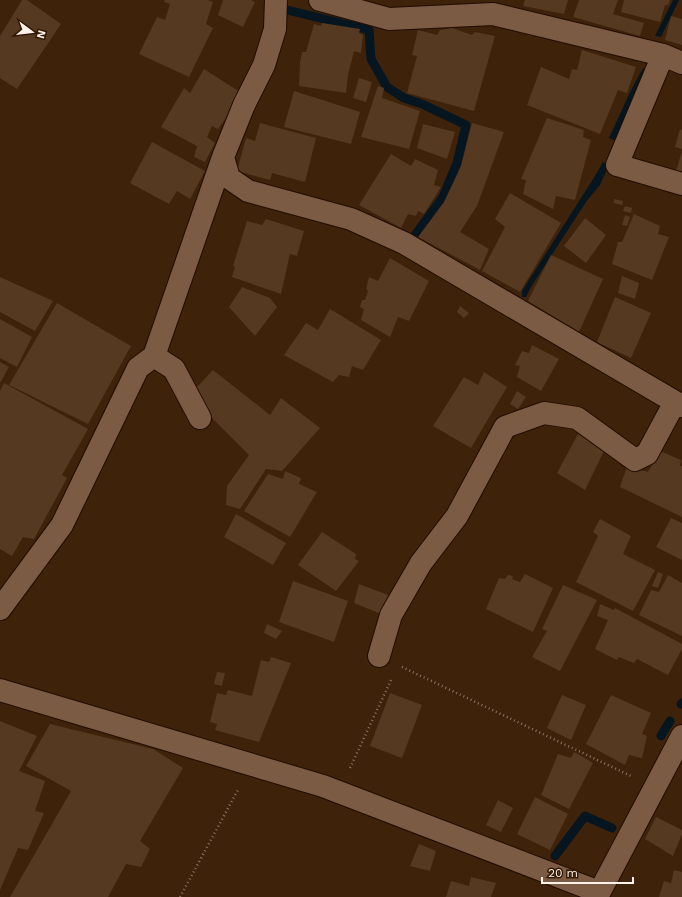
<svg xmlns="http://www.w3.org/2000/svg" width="682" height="897" font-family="'Work Sans',sans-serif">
	<rect width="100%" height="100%" fill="#3e220a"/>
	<path fill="#061621" d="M673,0h6l-18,37 -6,-1z
		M643,68l4,2 -31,71 -7,-3 21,-46z
		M603,162l6,3 -9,20 -14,17 -55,85 -5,10h-4v-6l73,-115z"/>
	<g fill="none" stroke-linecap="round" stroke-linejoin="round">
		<path stroke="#061621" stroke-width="9" d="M279,8l90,22 2,29 16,28 17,11 18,6 44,21 -9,38 -14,34 -30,41
			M681,704l1,-1
			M661,736l9,-15
			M555,856l30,-40 27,12"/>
	</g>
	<path fill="#563921" d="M22,0h5l34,24 -44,65 -17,-11v-42z
		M165,0h43l5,2 -7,22 7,4 -24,49 -50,-23 18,-37 8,3 5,-16 -6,-2z
		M223,0h28l4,2 -12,25 -25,-12z
		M525,0h43l-4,14 -41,-8z
		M579,0h39l-5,14 31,9 -4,13 -67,-19z
		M624,0h46l-2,5h-3l-5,17 -39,-10z
		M671,16l11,3v26l-17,-5z
		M322,23l38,6 -1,4 4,2 -2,18 -7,-2 -6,24 -2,18 -47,-7 1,-23 2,-11h4l8,-28 7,2z
		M452,28l20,7 3,-3 20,4 -21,75 -67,-18 10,-37 -5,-1 6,-25 19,5 3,-5z
		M582,50l54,17 -9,26 -9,-3 -18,44 -73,-29 14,-38 28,12 3,-10 5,1z
		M204,69l39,25 -25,35 -6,-3 -5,11 8,6 -10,19 -11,-5 3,-11 -36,-19 23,-39 6,5z
		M359,78l13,4 -6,20 -13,-4z
		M378,86l6,2 -2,10 38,13 -11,38 -48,-12z
		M294,91l66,21 -9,32 -67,-17z
		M547,118l37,12 -1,7 8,3 -16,60 -19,-4 -3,13 -30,-15 3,-14 -5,-1z
		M260,123l56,15 -11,44 -33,-9 -2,7 -33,-9 9,-33 9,3z
		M472,123l32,9 -27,74 -17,26 29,17 -9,21 -62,-33 26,-35 17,-36z
		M423,124l32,8 -8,27 -30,-11z
		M680,129l2,1v19l-7,-2z
		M152,142l53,29 -15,28 -13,-8 -8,13 -39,-21z
		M682,151v22l-6,-2z
		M391,154l20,12 4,-7 23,11 -4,15 7,2 -17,27 -6,-3 -2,5 -8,-2 -7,14 -42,-23z
		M510,193l51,30 -41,69 -38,-21 23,-44 -10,-8z
		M614,199l9,2 -1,4 -8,-2z
		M625,206l7,2 -1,5 -8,-2z
		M634,214l26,12 -2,8 11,3 -17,43 -40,-16 6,-22h4z
		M625,215l5,2 -3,9 -5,-1z
		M585,218l21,17 -20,28 -22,-17z
		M266,219l38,12 -7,25 -7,-2 -9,40 -49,-17 3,-10 -2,-1 14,-45 15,4z
		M551,255l52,24 -24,53 -51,-31z
		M390,258l39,23 -20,40 -11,-4 -8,20 -29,-17 3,-11 -4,-2 2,-7h3l3,-9 -2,-2 3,-12 9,4z
		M622,276l17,7 -4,16 -17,-6z
		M0,277l53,24 -18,30 -35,-19z
		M242,287l28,11 7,9 -22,29 -26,-29z
		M615,297l36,16 -20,45 -34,-16z
		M57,303l74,43 -43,78 -79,-39z
		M460,306l9,7 -5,5 -7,-6z
		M330,309l51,31 -18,30 -11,-4 -3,11 -10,-2 -6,7 -49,-27 22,-32 12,7z
		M0,319l32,18 -15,30 -17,-9z
		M532,345l27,14 -18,32 -24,-14 3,-11 -5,-1 7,-14 7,2z
		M0,362l9,5 -9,16z
		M213,370l57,45 11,-17 39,30 -38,43 -16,-2 -26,40 -14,-4 1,-19 22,-31 -36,-36 -17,-31z
		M484,372l23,15 -36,61 -38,-22 31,-49 14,8z
		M4,383l84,46 -26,46 5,3 -33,61 -11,-2 -11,19 -12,-7v-158z
		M517,391l9,6 -8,12 -8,-5z
		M578,434l26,17 -19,39 -28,-17z
		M660,451l21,9 -1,6h2v51l-62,-30 7,-21 21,6z
		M285,471l16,7 -2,6 18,8 -27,45 -46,-26 24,-37 15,5z
		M236,514l50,29 -13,22 -49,-28z
		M671,518l11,5v37l-26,-13z
		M600,519l31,17 -8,18 32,16 -22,41 -57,-29 22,-46 -5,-4z
		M322,532l34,22 -1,5 4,2 -23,30 -38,-26z
		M658,572l5,2 -5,14 -6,-2z
		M525,574l28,14 -20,44 -47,-23 13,-31 6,1 3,-4 5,1 -1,3 8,3z
		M668,575l14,8v53l-43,-21 12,-25 8,2z
		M293,581l55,20 -14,41 -55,-20z
		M359,584l29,11 -7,19 -27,-11z
		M563,585l34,15 -37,71 -28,-14 15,-26 -5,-2z
		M600,604l14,6 1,-2 67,36v5l-14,26 -31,-16 -3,4 -15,-6 -2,3 -22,-11 13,-29 -11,-4z
		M267,624l15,7 -6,8 -12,-6z
		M271,657l20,6 -32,79 -44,-12 2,-6 -7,-2 7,-29 9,2 2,-5 24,6 9,-36 8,2z
		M217,672l8,1 -3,13 -8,-2z
		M390,693l32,12 -20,53 -32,-12z
		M562,695l24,10 -15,35 -24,-12z
		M611,695l40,18 -9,21 5,2 -5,22 -13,-3 -4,10 -39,-21z
		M0,721l37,15 -18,35 26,10 -10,30 9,2 -16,37 -10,-2 -18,42z
		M50,724l103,25 30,19 -43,73 10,8 -9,18 -15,-3 -18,33h-98l61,-106 -45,-25z
		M574,752l19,11 -24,46 -28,-14 17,-41 13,4z
		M535,797l33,17 -18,36 -33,-16z
		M498,800l15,8 -12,24 -15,-7z
		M656,817l26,13v4l-9,22 -28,-17z
		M419,844l17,7 -6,20 -20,-5z
		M674,870l8,2v25h-23l5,-16 7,2z
		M471,877l25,6 -5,14h-45l5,-16 18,5z"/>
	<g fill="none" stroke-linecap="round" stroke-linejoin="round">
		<defs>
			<path id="minor" d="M320,0l69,19 104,-5 170,41 19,8
				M663,55l-46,110 65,19
				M223,157l6,21 19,13 103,28 53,24 278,163
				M154,356l69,-199 21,-52 20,-40 11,-36 1,-29
				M0,609l62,-84 76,-157 16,-12 20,13 26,49
				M379,656l12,-41 30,-52 36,-47 48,-89 39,-14 33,5 58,42 12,-6 28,-52
				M0,690l323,96 276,106
				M597,897l85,-161"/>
		</defs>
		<use href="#minor" stroke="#200c00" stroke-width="24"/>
		<path stroke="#8b7564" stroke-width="2.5" stroke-dasharray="1 3" stroke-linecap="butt" d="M402,667l229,109
			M350,768l41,-88
			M180,897l59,-109"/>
		<use href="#minor" stroke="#7b5b43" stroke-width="22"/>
	</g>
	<g transform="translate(32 32) rotate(105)" stroke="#331802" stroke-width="3" paint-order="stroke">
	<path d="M0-3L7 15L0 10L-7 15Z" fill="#fef2ea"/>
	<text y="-6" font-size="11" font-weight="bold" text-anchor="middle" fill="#fef2ea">N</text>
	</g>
	<path d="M542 877v6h91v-6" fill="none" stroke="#fef2ea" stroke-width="2"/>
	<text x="548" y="877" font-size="12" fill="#fef2ea" stroke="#331802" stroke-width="3" paint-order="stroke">20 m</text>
</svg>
